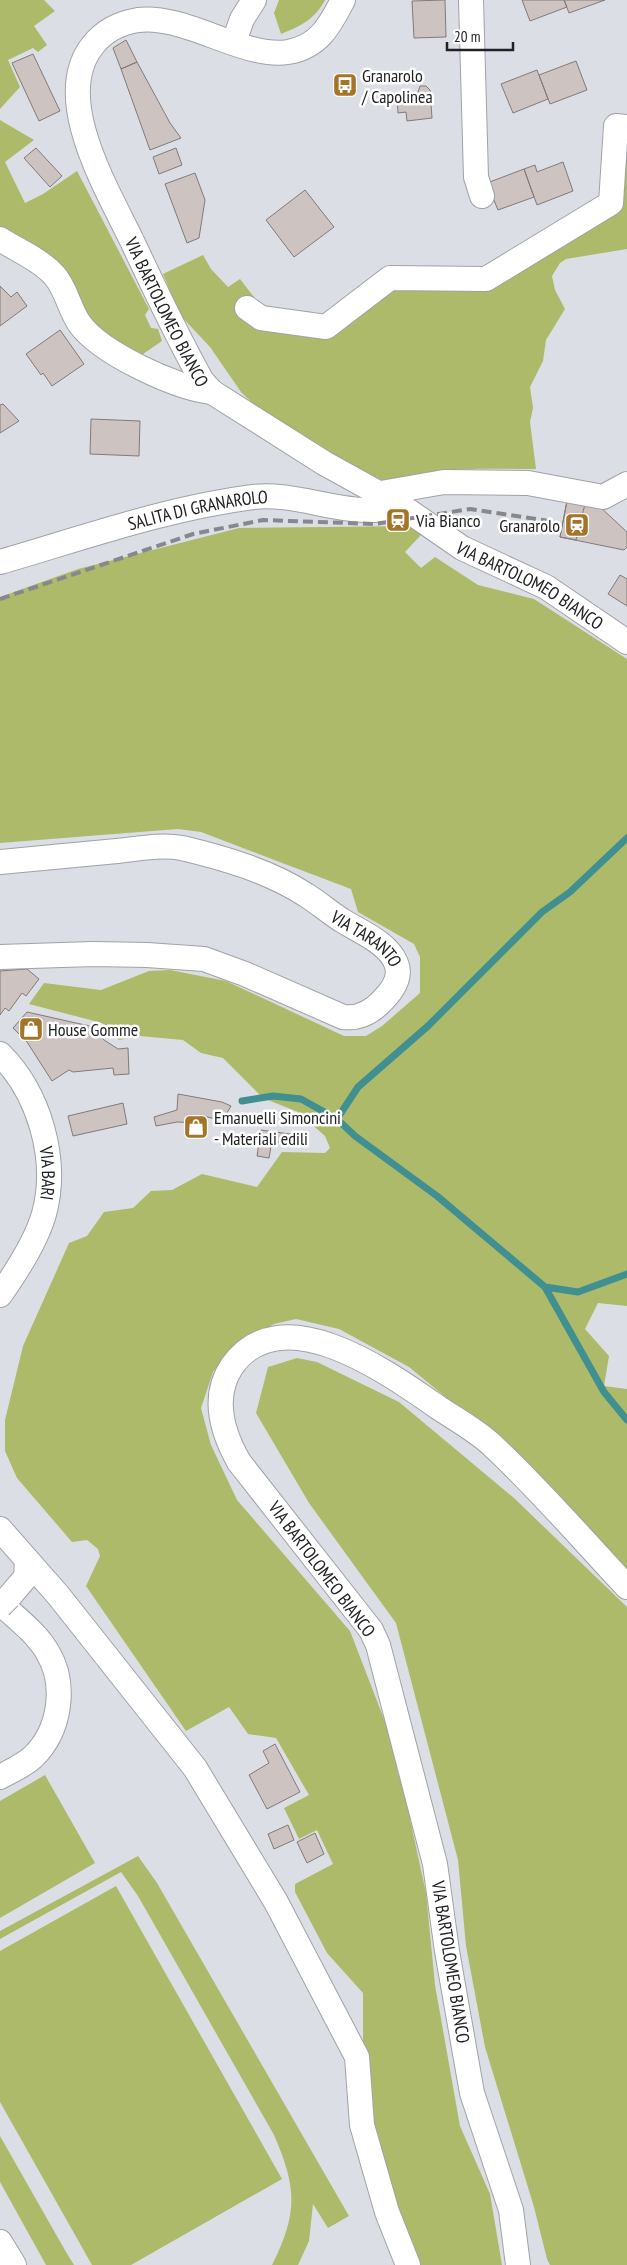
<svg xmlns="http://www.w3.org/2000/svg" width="627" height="2265" font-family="'PT Sans Narrow',sans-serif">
	<rect width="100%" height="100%" fill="#dcdee5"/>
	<path fill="#adba69" d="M0,0h44l11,11 -21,15 13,19 -9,7 -5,-4 -25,12 12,27 -20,22z
		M279,0h46c-10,19 -24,26 -44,34l-7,-21z
		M0,120l34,20 -29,22 20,41 18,-9 34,-23 72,138 -4,6 6,13 7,1 4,12 -19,13 -10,4 -36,-27 -97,-96z
		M627,134v115l-61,10 -6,4 -8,13 3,14 10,19 -19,31 -3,21 -13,26 3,21 -3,14 6,47c-50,0 -105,-4 -152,16l-118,-69 -25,-24 -31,-45 -30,-32 -17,-41 40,-19 8,14 17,18 12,-8 23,30 63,8 59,-43 99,-1 132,-67z
		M416,526l5,9 -16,17 16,16 14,-11 43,28 56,14 93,60v647l-29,-3 -13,26 24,27 -5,30 23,3v183l-123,-127 -95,-78 -70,-38 -43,-10 -22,5 -43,24 -18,24 -12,36 10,37 26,55 113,131 44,114 32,148 9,92 25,141 30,68 12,71h-85l-38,-109 -16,-65v-98l-36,-40 -32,-61v-8l38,-20 -16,-34 -18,9 -15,-31 25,-13 -33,-57 -28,-4 -19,-27 -43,24 -100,-145 14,-30 -2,-7 -11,-9 -15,2 -55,-64 -12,-27v-31l18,-74 46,-103 18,-7 17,-24 29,-4 18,-17 21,-1 30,-16 55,13 25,-35 43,1 5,-5 -5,-12 -27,-24 -35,-14 -40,-40 -22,-5 -18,-13 -43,-4 -21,4 -17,-17 -73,-19 15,-21 57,7 48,-19 21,-1 56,11 118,55h22l16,-10 38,-33v-36l-6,-13 -56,-32 -7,-23 -150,-57 -23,-3 -178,14v-246l78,-28 161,-41z
		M297,1358l20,4 82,40 115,96 113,109v658h-77l-3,-6 -13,-52 -49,-160 -19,-101 -8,-86 -62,-237 -87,-120 -53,-90 12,-46z
		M45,1775l50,88 -95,55v-117z
		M138,1856l19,27 192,333 -21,12 -15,-24 -4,37 -11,24h-26c26,-52 25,-77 2,-130l-136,-239 -17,-24 -121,67v-8z
		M116,1886l166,293 -151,86h-39l-92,-163v-151z
		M0,2136l66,116 8,13h-28l-46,-83z"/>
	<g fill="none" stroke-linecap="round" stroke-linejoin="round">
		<path stroke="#408f91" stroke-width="7" d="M242,1101l31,-5 28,3 36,20 18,17 82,60 108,91 59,105 23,28
			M337,1119l21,-32 70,-61 114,-114 28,-20 57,-54
			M545,1287l33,5 49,-18"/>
	</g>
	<path fill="#cdc4c2" stroke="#827a78" d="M445,0l1,37 -32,1 -2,-37z
		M522,0h42l3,7 -37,14z
		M564,0h41l-36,13z
		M126,40l11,22 -16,7 -8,-21z
		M33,54l27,57 -21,10 -27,-58z
		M576,61l11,29 -37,14 -11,-29z
		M137,62l33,61 11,15 -31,12 -29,-81z
		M537,70l11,29 -35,14 -12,-29z
		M420,86h6l4,4 2,28 -25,3 -1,-9 -8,1 -1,-16 20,-2z
		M36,148l26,28 -12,11 -26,-29z
		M176,148l6,17 -23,9 -6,-17z
		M563,162l10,29 -36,14 -13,-36 11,-4 2,7z
		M524,169l10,28 -36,13 -11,-27z
		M195,173l10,27 -6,38 -12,5 -22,-59z
		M305,190l29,37 -40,30 -28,-37z
		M0,286l11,11 6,-5 10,14 -27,20z
		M60,330l24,34 -32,22 -9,-13 -2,2 -15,-21z
		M3,404l16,17 -19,12v-28z
		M91,419l49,2 -1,35 -49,-2z
		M567,501l32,5 28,26v15l-3,3 -64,-13z
		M567,501l18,3 -9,36 -16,-3z
		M620,575l7,4v27l-19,-12z
		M27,969l12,10 -13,17 -4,-3 -13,18 -4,-3 -5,7v-44z
		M27,1012l67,15 10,13 14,9 10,-1 1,26 -15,1 -1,-7 -40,4 -4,-2 -17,11 -25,-39 -14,-14z
		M178,1094l44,8 9,4 -7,12 -6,-3 -2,4 -13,-3 -1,7 -25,-1 -21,4 -2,-9 23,-7z
		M123,1103l4,21 -54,12 -5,-20z
		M261,1130l36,5 -1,9 -24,-3 -3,17 -12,-2z
		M275,1744l25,48 -33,17 -18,-34 20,-12 -6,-12z
		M288,1825l6,15 -20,9 -6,-15z
		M315,1833l9,21 -17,9 -10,-21z"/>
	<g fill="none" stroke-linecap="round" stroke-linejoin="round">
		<defs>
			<g id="minor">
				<path id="s1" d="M343,0c-13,25 -24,47 -55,52 -44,7 -103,-38 -150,-32 -18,3 -34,11 -45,25 -43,53 16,147 40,198 22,47 44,93 69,138l10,11 112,71 76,42 62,43 84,39 81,55"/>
				<path d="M471,0l5,177 6,19"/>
				<path d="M234,42l8,-23 12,-19"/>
				<path d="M0,239c17,11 41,21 54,36 12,13 15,33 25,48 21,30 97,65 133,69"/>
				<path d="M247,308l14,10 65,9 64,-49 96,1 125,-76 5,-77 11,1"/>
				<path d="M381,493l63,-11 84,1 75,14 24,-13"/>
				<path id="s2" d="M0,562c83,-24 167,-54 253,-65 46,-6 104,25 147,8"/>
				<path id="s3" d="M0,862c39,-4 78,-7 117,-11 20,-2 45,-7 65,-3 42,10 87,23 124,47 13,8 24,18 37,26 18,11 45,22 53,42 6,14 -4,28 -13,37 -11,12 -24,19 -40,17l-98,-43 -41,-15 -57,-4 -54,-1 -93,3"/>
				<path id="s4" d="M0,1054c39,39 59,105 44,160 -8,28 -27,57 -44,81"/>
				<path d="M0,1529l58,66 137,173 81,134 81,155 5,68 25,87 21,53"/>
				<path d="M9,1597l17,-20 1,-16"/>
				<path d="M0,1603c16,15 37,30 48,50 19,32 12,78 -15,104 -10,9 -22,14 -33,20"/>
				<path d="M0,2242l14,23"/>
				<path d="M518,2265l-7,-55 -39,-117 -25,-142 -12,-87 -57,-219 -7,-15 -132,-168c-17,-30 -28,-65 -7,-96 50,-71 158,8 207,42 18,12 40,24 55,39 47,44 89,93 133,140"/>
			</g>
		</defs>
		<use href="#minor" stroke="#9fa2a8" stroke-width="26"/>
		<use href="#minor" stroke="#fff" stroke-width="24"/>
		<path stroke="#87888d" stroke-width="4" stroke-dasharray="10 5" stroke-linecap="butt" d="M0,599l193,-65 70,-14 112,4 95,-15 86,13"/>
		<defs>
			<path id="minor-bridge" d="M0,1606l9,-9"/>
		</defs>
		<use href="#minor-bridge" stroke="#9fa2a8" stroke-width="26" stroke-linecap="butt"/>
		<use href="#minor-bridge" stroke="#fff" stroke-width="24"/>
	</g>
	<defs>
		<symbol id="bus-square" viewBox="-11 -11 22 22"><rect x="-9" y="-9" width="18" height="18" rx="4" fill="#a47428" stroke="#fff"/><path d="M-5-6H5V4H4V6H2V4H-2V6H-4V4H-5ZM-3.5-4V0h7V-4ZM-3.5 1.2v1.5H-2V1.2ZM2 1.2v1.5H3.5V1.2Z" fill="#fff"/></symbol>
		<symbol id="station-square" viewBox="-11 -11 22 22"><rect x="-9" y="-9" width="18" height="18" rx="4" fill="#a47428" stroke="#fff"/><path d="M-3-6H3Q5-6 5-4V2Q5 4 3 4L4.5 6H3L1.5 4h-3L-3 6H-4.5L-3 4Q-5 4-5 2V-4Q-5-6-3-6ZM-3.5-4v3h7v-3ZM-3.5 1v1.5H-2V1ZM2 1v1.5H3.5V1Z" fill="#fff"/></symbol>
		<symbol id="shop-square" viewBox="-11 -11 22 22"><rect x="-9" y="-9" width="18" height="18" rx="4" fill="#a47428" stroke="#fff"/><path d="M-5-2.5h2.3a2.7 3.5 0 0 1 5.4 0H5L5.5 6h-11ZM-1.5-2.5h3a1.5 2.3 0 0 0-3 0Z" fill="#fff"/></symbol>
	</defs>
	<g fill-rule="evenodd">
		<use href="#bus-square" x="331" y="71" width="28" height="28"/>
		<use href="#station-square" x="384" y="506" width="28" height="28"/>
		<use href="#station-square" x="563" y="511" width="28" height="28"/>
		<use href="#shop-square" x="17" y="1015" width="28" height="28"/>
		<use href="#shop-square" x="182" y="1113" width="28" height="28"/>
	</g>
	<g text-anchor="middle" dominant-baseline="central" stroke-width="5" stroke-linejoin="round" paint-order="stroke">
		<g font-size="18" fill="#202123" stroke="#fff" text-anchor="start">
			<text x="362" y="75">Granarolo<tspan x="362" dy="21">/ Capolinea</tspan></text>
			<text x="416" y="520">Via Bianco</text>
			<text x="560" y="525" text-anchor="end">Granarolo</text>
			<text x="48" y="1029">House Gomme</text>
			<text x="214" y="1117">Emanuelli Simoncini<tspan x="214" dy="21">- Materiali edili</tspan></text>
		</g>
		<g font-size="18" fill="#202123" stroke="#fff">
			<text stroke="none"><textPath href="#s1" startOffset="576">VIA BARTOLOMEO BIANCO</textPath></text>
			<text stroke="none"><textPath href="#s2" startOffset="205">SALITA DI GRANAROLO</textPath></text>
			<text stroke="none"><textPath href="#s1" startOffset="1041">VIA BARTOLOMEO BIANCO</textPath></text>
			<text stroke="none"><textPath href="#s3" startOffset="391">VIA TARANTO</textPath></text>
			<text stroke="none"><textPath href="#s4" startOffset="132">VIA BARI</textPath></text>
			<text transform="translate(322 1569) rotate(53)">VIA BARTOLOMEO BIANCO</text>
			<text transform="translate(451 1962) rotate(81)">VIA BARTOLOMEO BIANCO</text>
		</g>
	</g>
	<path d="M447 42v8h66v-8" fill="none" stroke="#202123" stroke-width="2.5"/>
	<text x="454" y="42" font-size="15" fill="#202123" stroke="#ffffff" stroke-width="4" paint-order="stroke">20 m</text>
</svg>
